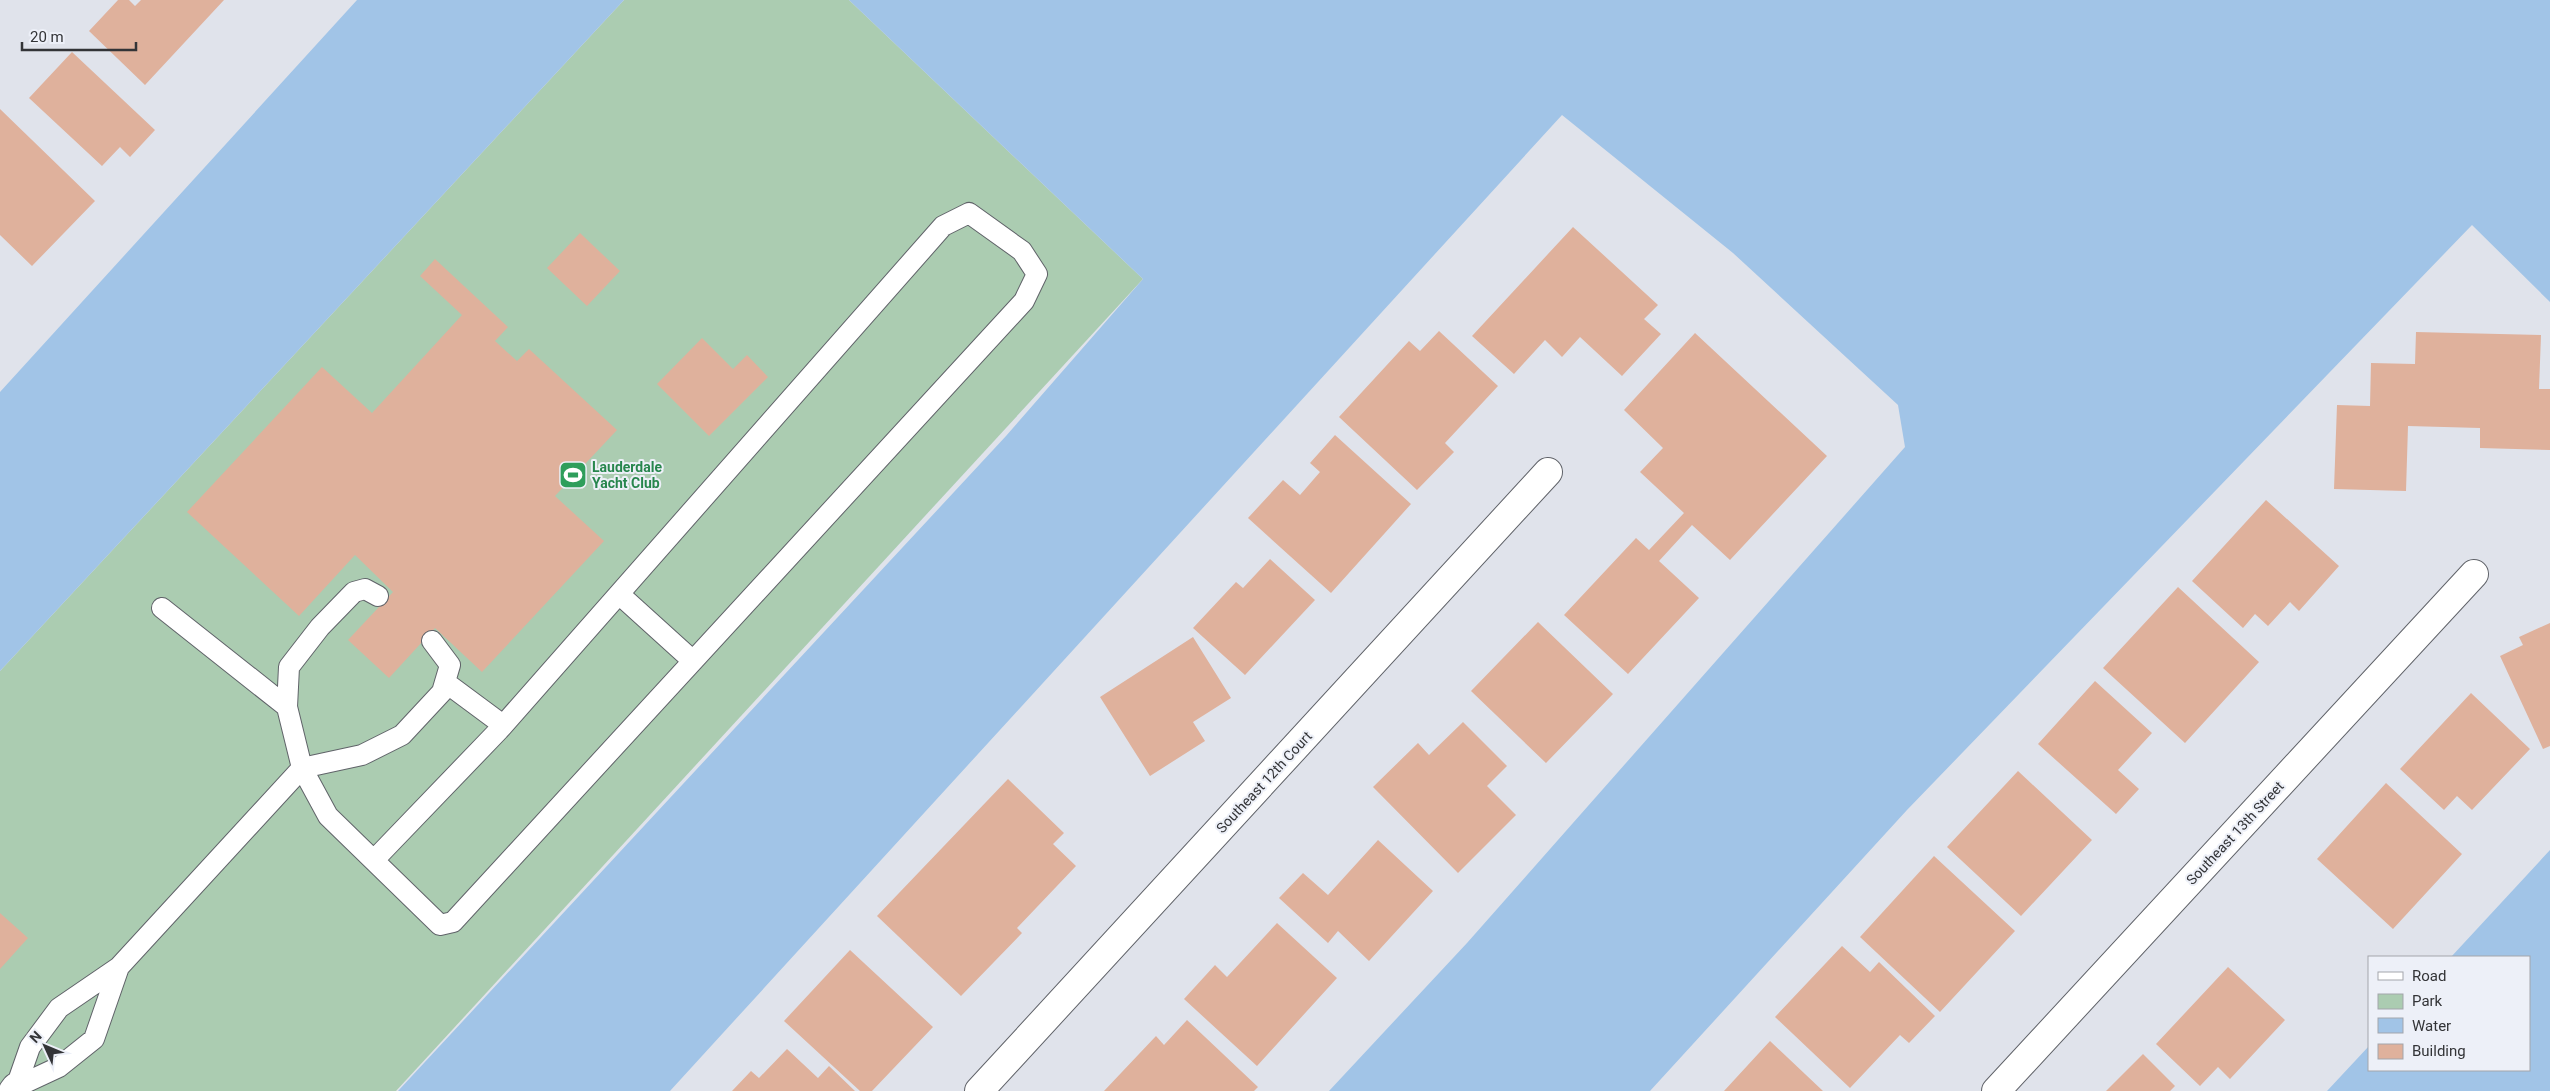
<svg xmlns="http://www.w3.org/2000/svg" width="2550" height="1091" font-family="Roboto,sans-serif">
	<rect width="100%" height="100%" fill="#e0e3eb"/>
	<path fill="#abccb1" d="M624,0h225l294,279 -747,812h-396v-420z"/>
	<path fill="#a1c4e7" d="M357,0h267l-624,671v-279z
		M849,0h1701v302l-78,-77 -565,585 -257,281h-321l138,-148 438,-496 -7,-42 -165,-152 -171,-138 -892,976h-272l608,-655 137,-157z
		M2550,850v241h-223l42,-45v24h160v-113h-78z"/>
	<path fill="#dfb19c" d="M118,0h11l6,6 6,-6h83l-79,85 -56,-54z
		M72,52l83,78 -25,27 -10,-10 -18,19 -73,-68z
		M0,109l95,92 -63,65 -32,-31z
		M1573,227l85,78 -14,14 17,15 -39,42 -42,-39 -18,20 -17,-17 -31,34 -42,-38z
		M580,233l40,38 -33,35 -40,-38z
		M435,259l73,68 -13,14 22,20 12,-12 88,81 -62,66 49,45 -122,131 -47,-44 -46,50 -41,-38 45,-48 -38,-37 -56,61 -112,-104 135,-145 50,46 90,-98 -42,-39z
		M1439,331l59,55 -53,57 9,9 -37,38 -78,-73 70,-76 11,10z
		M2416,332l125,3 -2,54h11v61l-70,-2v-20l-72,-2 -2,65 -72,-2 3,-84 33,1 1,-43 44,1z
		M1695,333l132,123 -97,104 -38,-35 -33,36 40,37 -71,76 -64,-59 72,-77 13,12 35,-37 -44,-41 23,-24 -39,-38z
		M702,338l31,31 14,-14 21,22 -59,59 -52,-52z
		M1335,435l76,69 -80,89 -83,-75 35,-38 17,15 20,-23 -10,-9z
		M2266,500l73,66 -40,45 -9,-9 -22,24 -13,-12 -12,14 -51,-47z
		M1270,559l45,41 -70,75 -52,-47 43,-46 7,6z
		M2178,587l81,75 -74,81 -82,-75z
		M1538,622l75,72 -67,69 -75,-72z
		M2550,623v123l-7,3 -43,-93 23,-11 -4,-8z
		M1193,637l38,61 -38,24 12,19 -55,35 -50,-79z
		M2095,681l57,52 -34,37 21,19 -23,25 -78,-70z
		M2471,693l59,56 -58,61 -15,-14 -13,14 -44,-41z
		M1463,722l44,44 -20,20 29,29 -58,58 -85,-86 45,-44 11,12z
		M2018,771l74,69 -71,76 -74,-69z
		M1008,779l56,54 -11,11 23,22 -59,62 5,5 -61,63 -84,-80z
		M2386,783l76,71 -69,75 -76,-70z
		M1378,840l55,51 -64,70 -31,-30 -10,12 -49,-45 24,-25 25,22z
		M1934,856l81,75 -75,81 -80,-75z
		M0,913l28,25 -28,31z
		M1277,923l60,55 -80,88 -73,-67 31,-34 12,12z
		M1842,946l28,26 9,-10 56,54 -26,27 -9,-8 -50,53 -75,-71z
		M850,950l83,77 -61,64h-12l-76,-70z
		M2228,967l57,53 -55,59 -12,-12 -18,19 -44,-42z
		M1187,1020l71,67 -4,4h-150l52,-55 8,9z
		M1770,1041l53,50h-99z
		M787,1049l31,29 11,-12 26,25h-123l19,-20 8,7z
		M2143,1054l32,32 -5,5h-64z"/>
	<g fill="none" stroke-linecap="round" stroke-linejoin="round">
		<defs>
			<path id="service" d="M619,594l74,67
				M378,596l-13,-7 -11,3 -34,35 -31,40 -2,40 15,61 60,-13 40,-20 40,-43 8,-27 -18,-24
				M162,608l125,99
				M445,682l58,43
				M119,967l183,-199 26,48 112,109 13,-3 571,-621 13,-27 -15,-23 -53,-38 -26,13 -444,504 -125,130
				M119,967l-25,72 -35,28 -43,20 14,-40 29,-39z"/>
			<path id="minor" d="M13,1091l3,-4
				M979,1091l569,-619
				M1996,1091l478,-517"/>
		</defs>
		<use href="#service" stroke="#606369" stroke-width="22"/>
		<use href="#minor" stroke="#606369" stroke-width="30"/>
		<use href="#service" stroke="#fff" stroke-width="20"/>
		<use href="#minor" stroke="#fff" stroke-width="28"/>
	</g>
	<defs>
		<symbol id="stadium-square" viewBox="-11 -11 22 22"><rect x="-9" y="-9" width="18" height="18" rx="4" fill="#2e9e5b" stroke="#edf0f8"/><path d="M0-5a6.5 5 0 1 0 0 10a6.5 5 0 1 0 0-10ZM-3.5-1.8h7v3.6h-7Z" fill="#fff"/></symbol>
	</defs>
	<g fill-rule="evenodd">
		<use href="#stadium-square" x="557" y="459" width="32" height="32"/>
	</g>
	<g text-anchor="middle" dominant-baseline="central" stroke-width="4" stroke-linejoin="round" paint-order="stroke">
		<g font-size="14" font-weight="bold" fill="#27864d" stroke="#edf0f8" text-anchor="start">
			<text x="592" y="467">Lauderdale<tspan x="592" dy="16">Yacht Club</tspan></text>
		</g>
		<g font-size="14" fill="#333437" stroke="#edf0f8">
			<text transform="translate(1264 782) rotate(-47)">Southeast 12th Court</text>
			<text transform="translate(2235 833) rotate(-47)">Southeast 13th Street</text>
		</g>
	</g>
	<rect x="2368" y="956" width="162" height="115" fill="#edf0f8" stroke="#a3a5ab"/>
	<rect x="2378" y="972" width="25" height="8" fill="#ffffff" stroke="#a3a5ab"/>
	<text x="2412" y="981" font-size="15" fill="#333437">Road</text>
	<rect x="2378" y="994" width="25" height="15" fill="#abccb1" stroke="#a3a5ab"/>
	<text x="2412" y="1006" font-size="15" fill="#333437">Park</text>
	<rect x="2378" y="1018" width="25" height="15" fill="#a1c4e7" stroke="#a3a5ab"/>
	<text x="2412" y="1031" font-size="15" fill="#333437">Water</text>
	<rect x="2378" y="1044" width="25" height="15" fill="#dfb19c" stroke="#a3a5ab"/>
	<text x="2412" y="1056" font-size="15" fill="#333437">Building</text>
	<g transform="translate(45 1046) rotate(314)" stroke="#edf0f8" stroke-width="4" paint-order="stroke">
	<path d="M0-4L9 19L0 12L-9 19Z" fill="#333437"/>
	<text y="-8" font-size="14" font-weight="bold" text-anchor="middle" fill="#333437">N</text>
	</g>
	<path d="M22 42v8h114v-8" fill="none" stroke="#333437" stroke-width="2.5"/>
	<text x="30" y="42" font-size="15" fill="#333437" stroke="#edf0f8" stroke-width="4" paint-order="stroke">20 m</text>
</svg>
